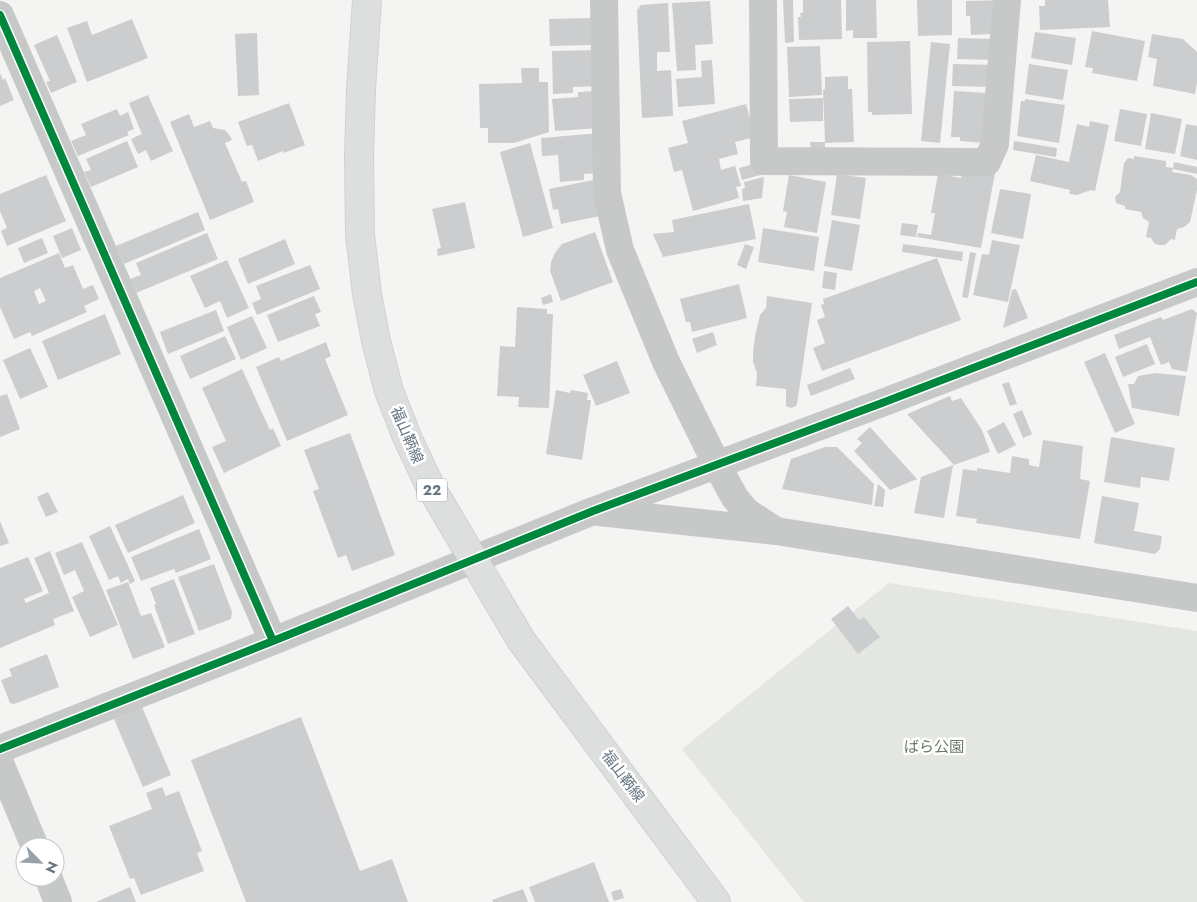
<svg xmlns="http://www.w3.org/2000/svg" width="1197" height="902" font-family="Jost,'Noto Sans JP',sans-serif">
	<rect width="100%" height="100%" fill="#f4f4f3"/>
	<path fill="#e3e6e1" d="M889,583l308,48v271h-393l-122,-153z"/>
	<path fill="#cccdce" fill-rule="evenodd" d="M783,0h10l1,42 -9,1z
		M803,0h38l1,39 -43,1 -1,-23h3l-1,-4h3z
		M846,0h30l1,38h-24v-8l-7,1z
		M917,0h35v35l-34,1z
		M1008,0l2,33 -39,2 -1,-19h-4v-15z
		M1045,0h63l2,27 -70,3 -1,-24h6z
		M710,1l3,43 -18,1 1,25 -19,1 -5,-68z
		M668,3l2,49h-13v19l14,-1 2,46 -31,2 -5,-108 4,-5z
		M592,18v27l-42,1 -1,-27z
		M132,19l16,39 -61,24 -20,-54 20,-7 5,14z
		M1092,31l53,10 -8,40 -45,-8 1,-5 -8,-1z
		M1035,32l41,6 -4,27 -41,-7z
		M257,33l2,62 -21,1 -3,-62z
		M1152,34l31,5 14,13v30l-2,12 -42,-8 4,-27 -9,-2z
		M57,35l20,47 -26,11 -5,-11 4,-1 -16,-36z
		M958,38l38,1 -1,21 -38,-1z
		M910,41l2,73 -40,1v-3h-4l-1,-70z
		M931,42l19,2 -10,99 -19,-2z
		M820,46l2,49 -33,2 -2,-50z
		M600,50l1,36 -28,1v6l-20,1 -1,-43z
		M712,60l3,44 -37,3 -2,-28 26,-2 -1,-16z
		M953,64l43,1 -1,22 -43,-1z
		M1029,64l39,6 -5,30 -38,-6z
		M521,68h18v14h9l1,50 -35,11h-26v-15h-8l-1,-44 43,-1z
		M0,73l3,7 2,-2 9,22 -14,6z
		M848,76v13h4l2,53 -29,1v7h-14l-1,-8h15l-2,-52 2,-1v-12z
		M596,91l5,37 -46,3 -3,-32 26,-2v-5z
		M954,91l33,2 -2,50 -25,-2v-4h-9z
		M148,95l25,56 -22,10 -5,-11 -8,4 -7,-15 11,-5 -13,-31z
		M823,98v23l-33,1 -1,-23z
		M1025,99l40,6 -6,38 -42,-7 4,-35h4z
		M289,103l16,42 -21,8 -1,-2 -25,10 -6,-16 -5,1 -9,-24z
		M746,104l9,33 -20,5 3,12 -19,5 2,11 14,-4 6,20 -5,1 3,11 -46,13 -11,-41 -8,2 -6,-24 20,-5 -6,-22z
		M117,109l3,7 8,-4 6,17 -7,3 2,3 -51,21 -7,-15 15,-6 -5,-11z
		M1120,109l27,5 -6,32 -27,-5z
		M1151,113l31,6 -7,35 -30,-5z
		M189,114l5,13 16,-6 3,7 12,2 5,6 2,4 -7,3 17,39 4,-1 8,21 -44,18 -40,-98z
		M1090,121l19,4 -14,66 -4,-1 -14,5 -8,-1 1,-4 -40,-9 6,-26 33,7 8,-38 12,3z
		M1186,124l11,2v34l-17,-4z
		M600,133l2,40 -18,1v6l-24,2 -2,-27 -16,1 -1,-18z
		M127,141l11,26 -47,20 -7,-15 7,-2 -5,-11z
		M1014,141l43,7 -1,9 -43,-7z
		M530,143l23,85 -30,9 -23,-85z
		M1134,156l32,5v6l7,1 -1,4 19,3 6,4v11l-7,32 -6,5 -7,2 -2,11 -4,-1 -6,6h-7l-4,-2 -3,-5 -5,-1 3,-15 -6,-4 -2,-6 -16,-3v-3l-9,-3 -1,-6 5,-5 4,-29 4,-5 6,1z
		M761,162l3,12 -22,6 -3,-12z
		M1174,162l23,5v7l-24,-5z
		M976,170l19,3 -14,75 -64,-11 1,-4 13,2 4,-22h-4l7,-39 23,4 1,-5z
		M837,174l29,4 -6,41 -29,-4z
		M46,175l20,46 -59,25 -6,-15 6,-3 -7,-17v-17z
		M789,175l37,7 -9,51 -33,-6 3,-15 -4,-1z
		M764,177l-2,21 -19,3 -1,-12 3,-1 -1,-6z
		M598,179l7,36 -44,9 -3,-15 -5,1 -4,-21z
		M1000,189l31,5 -8,45 -32,-6z
		M465,202l10,46 -37,8 -1,-7 4,-1 -9,-39z
		M749,204l7,35 -93,18 -10,-23 21,-2 -2,-12z
		M198,212l7,18 -81,34 -8,-18z
		M832,220l28,5 -8,46 -28,-5z
		M902,223l16,2 -2,12 -16,-2z
		M72,228l9,22 -19,8 -9,-22z
		M763,228l56,9 -5,34 -56,-9z
		M595,232l18,50 -52,19 -11,-30 1,-9 4,-9 7,-9z
		M207,233l11,26 -82,34 -6,-14 11,-4 -5,-12z
		M42,238l6,15 -24,10 -6,-15z
		M285,239l10,25 -47,20 -10,-25z
		M992,240l28,5 -12,57 -35,-7 9,-41 7,1z
		M745,244l9,3 -8,22 -9,-4z
		M903,244l60,8 -1,9 -60,-9z
		M970,252l6,1 -8,45 -6,-1z
		M59,253l6,15 8,-3 10,24 10,-4 6,14 -15,7 3,6 -55,24 -2,-4 -16,7 -14,-32v-29zM40,288l6,13 -7,3 -5,-13z
		M937,258l24,62 -139,51 -9,-23 12,-5 -8,-23 8,-3 -4,-12 3,-1 -1,-5z
		M227,260l22,48 -22,10 -7,-17 -15,7 -15,-32z
		M310,265l10,24 -63,26 -5,-12 9,-4 -5,-13z
		M824,271l13,2 -2,17 -13,-2z
		M739,284l8,34 -55,14 -2,-10h-4l-6,-23z
		M1016,289l12,29 -25,10 9,-38z
		M551,294l2,8 -10,3 -2,-7z
		M314,296l7,16 -6,2 5,12 -42,16 -11,-27z
		M767,296l45,7 -15,101 -1,2 -5,2 -5,-2v-17l-30,-3 1,-13 -4,-11v-8l2,-18 5,-21 6,-7z
		M517,307l30,2v5h6l-4,94 -31,-1 1,-10 -22,-1 3,-50 15,1z
		M1192,309l5,4 -10,59 -15,-3 -3,-7 -8,3 -11,-28 -31,12 -5,-14 47,-18 2,3z
		M216,310l8,21 -56,23 -8,-22z
		M105,314l16,40 -63,26 -16,-39z
		M252,316l15,32 -26,12 -14,-33z
		M713,332l4,13 -20,8 -5,-14z
		M225,336l11,23 -46,20 -10,-23z
		M326,342l5,14 -6,3 23,56 -61,26 -31,-74 23,-10 2,4z
		M1147,344l8,20 -32,13 -8,-20z
		M30,348l18,39 -28,12 -17,-39z
		M1105,353l30,71 -20,9 -31,-71z
		M617,361l13,32 -34,13 -13,-31z
		M850,368l5,11 -44,17 -4,-11z
		M242,369l28,61 3,-2 8,18 -57,27 -12,-26 14,-6 -24,-53z
		M1155,373l31,3 -7,40 -47,-8 -4,-24h6l4,-8z
		M1009,382l8,22 -7,2 -8,-22z
		M556,390l14,3 1,-3 17,3 -1,7h4l-9,60 -36,-6z
		M7,394l13,35 -20,8v-41z
		M950,396l2,5 9,-3 21,32 8,22 -36,13 -47,-51z
		M1022,410l10,24 -9,4 -10,-24z
		M1004,422l12,23 -18,9 -11,-23z
		M870,427l47,52 -27,11 -36,-39 8,-8 -5,-4z
		M350,433l45,122 -43,16 -6,-16 -8,3 -25,-67 6,-2 -15,-39z
		M1111,437l64,11 -6,33 -28,-4 -1,11 -36,-6z
		M1043,440l40,6 -3,33 10,2 -10,58 -104,-16 1,-4 -21,-3 7,-47 14,2v-3l33,5 2,-17 17,3v6l10,2z
		M825,447h12l37,37 -2,21 -90,-16 9,-30z
		M953,465l-9,53 -30,-5 7,-36z
		M878,484l7,6 -2,17 -9,-1z
		M48,492l10,20 -12,5 -9,-20z
		M183,495l12,28 -67,30 -13,-28z
		M1102,496l37,7 -5,28 28,5 -2,13 -5,5 -61,-11z
		M0,521l9,22 -9,3z
		M110,526l25,55 -5,3 -2,-5 -7,4 -3,-7 -9,4 -20,-44z
		M199,529l12,30 -35,14 -2,-4 -33,12 -10,-24z
		M82,542l36,83 -28,12 -18,-40 12,-6 -9,-21 -11,5 -9,-22z
		M50,551l24,60 -21,8 2,6 -55,23v-80l28,-11 15,34 -19,8 2,4 23,-10 -15,-35z
		M214,564l18,48 -1,7 -32,12 -21,-54z
		M174,579l21,55 -27,10 -14,-39 2,-1 -6,-16z
		M128,582l13,34 10,-3 14,34 -32,12 -27,-69z
		M848,606l11,14 5,-3 16,20 -22,17 -27,-35z
		M47,654l12,33 -45,17 -4,-1 -9,-23 11,-4 -3,-7z
		M142,707l29,68 -28,12 -29,-68z
		M301,717l59,154 32,-12 16,43h-162l-55,-142z
		M162,787l4,9 13,-5 23,60 -5,2 7,18 -63,24 -7,-17 -4,1 -21,-53 43,-17 -6,-16z
		M594,862l15,40h-74l-6,-15z
		M130,887l6,15h-40z
		M523,889l5,13h-35l-1,-2z
		M621,889l3,9 -10,3 -3,-9z"/>
	<g fill="none" stroke-linecap="round" stroke-linejoin="round">
		<defs>
			<path id="primary" d="M367,0l-6,89 -2,67 1,79 7,59 9,47 13,50 18,46 23,49 91,154 195,262"/>
		</defs>
		<use href="#primary" stroke="#d0d1d1" stroke-width="30"/>
		<path stroke="#c7c9c9" stroke-width="28" d="M604,0l3,193 13,57 46,112 51,103 18,33 12,14 26,17
			M763,0l1,161 223,1 8,-18 12,-144
			M0,15l273,626
			M599,512l177,19 421,67
			M0,749l273,-108 320,-130 289,-108 315,-121"/>
		<path stroke="#c7c9c9" stroke-width="28" d="M0,763l35,84
			M48,877l10,25"/>
		<use href="#primary" stroke="#dddede" stroke-width="28"/>
		<defs>
			<path id="cycleway" d="M0,15l273,626
				M0,749l273,-108 320,-130 289,-108 315,-121"/>
		</defs>
		<use href="#cycleway" stroke="#fff" stroke-width="11"/>
		<use href="#cycleway" stroke="#00873e" stroke-width="8"/>
	</g>
	<g text-anchor="middle" dominant-baseline="central" stroke-width="5" stroke-linejoin="round" paint-order="stroke">
		<rect fill="#fff" stroke="#959fa7" stroke-width="1" x="417" y="478.5" width="30" height="23" rx="4"/>
		<g font-size="14" font-weight="bold" fill="#677681">
			<text x="432" y="490">22</text>
		</g>
		<g font-size="15" fill="#677681" stroke="#fff">
			<text transform="translate(407 435) rotate(67)">福山鞆線</text>
			<text transform="translate(623 776) rotate(53)">福山鞆線</text>
		</g>
		<g font-size="15" fill="#697965" stroke="#fff">
			<text x="934" y="747">ばら公園</text>
		</g>
	</g>
	<g transform="translate(40 862) rotate(114)"><circle r="24" fill="#ffffff" stroke="#c2c8cd"/>
	<path d="M0-4L9 19L0 12L-9 19Z" fill="#98a2a9"/>
	<text y="-8" font-size="14" font-weight="bold" text-anchor="middle" fill="#677681">N</text>
	</g>
</svg>
